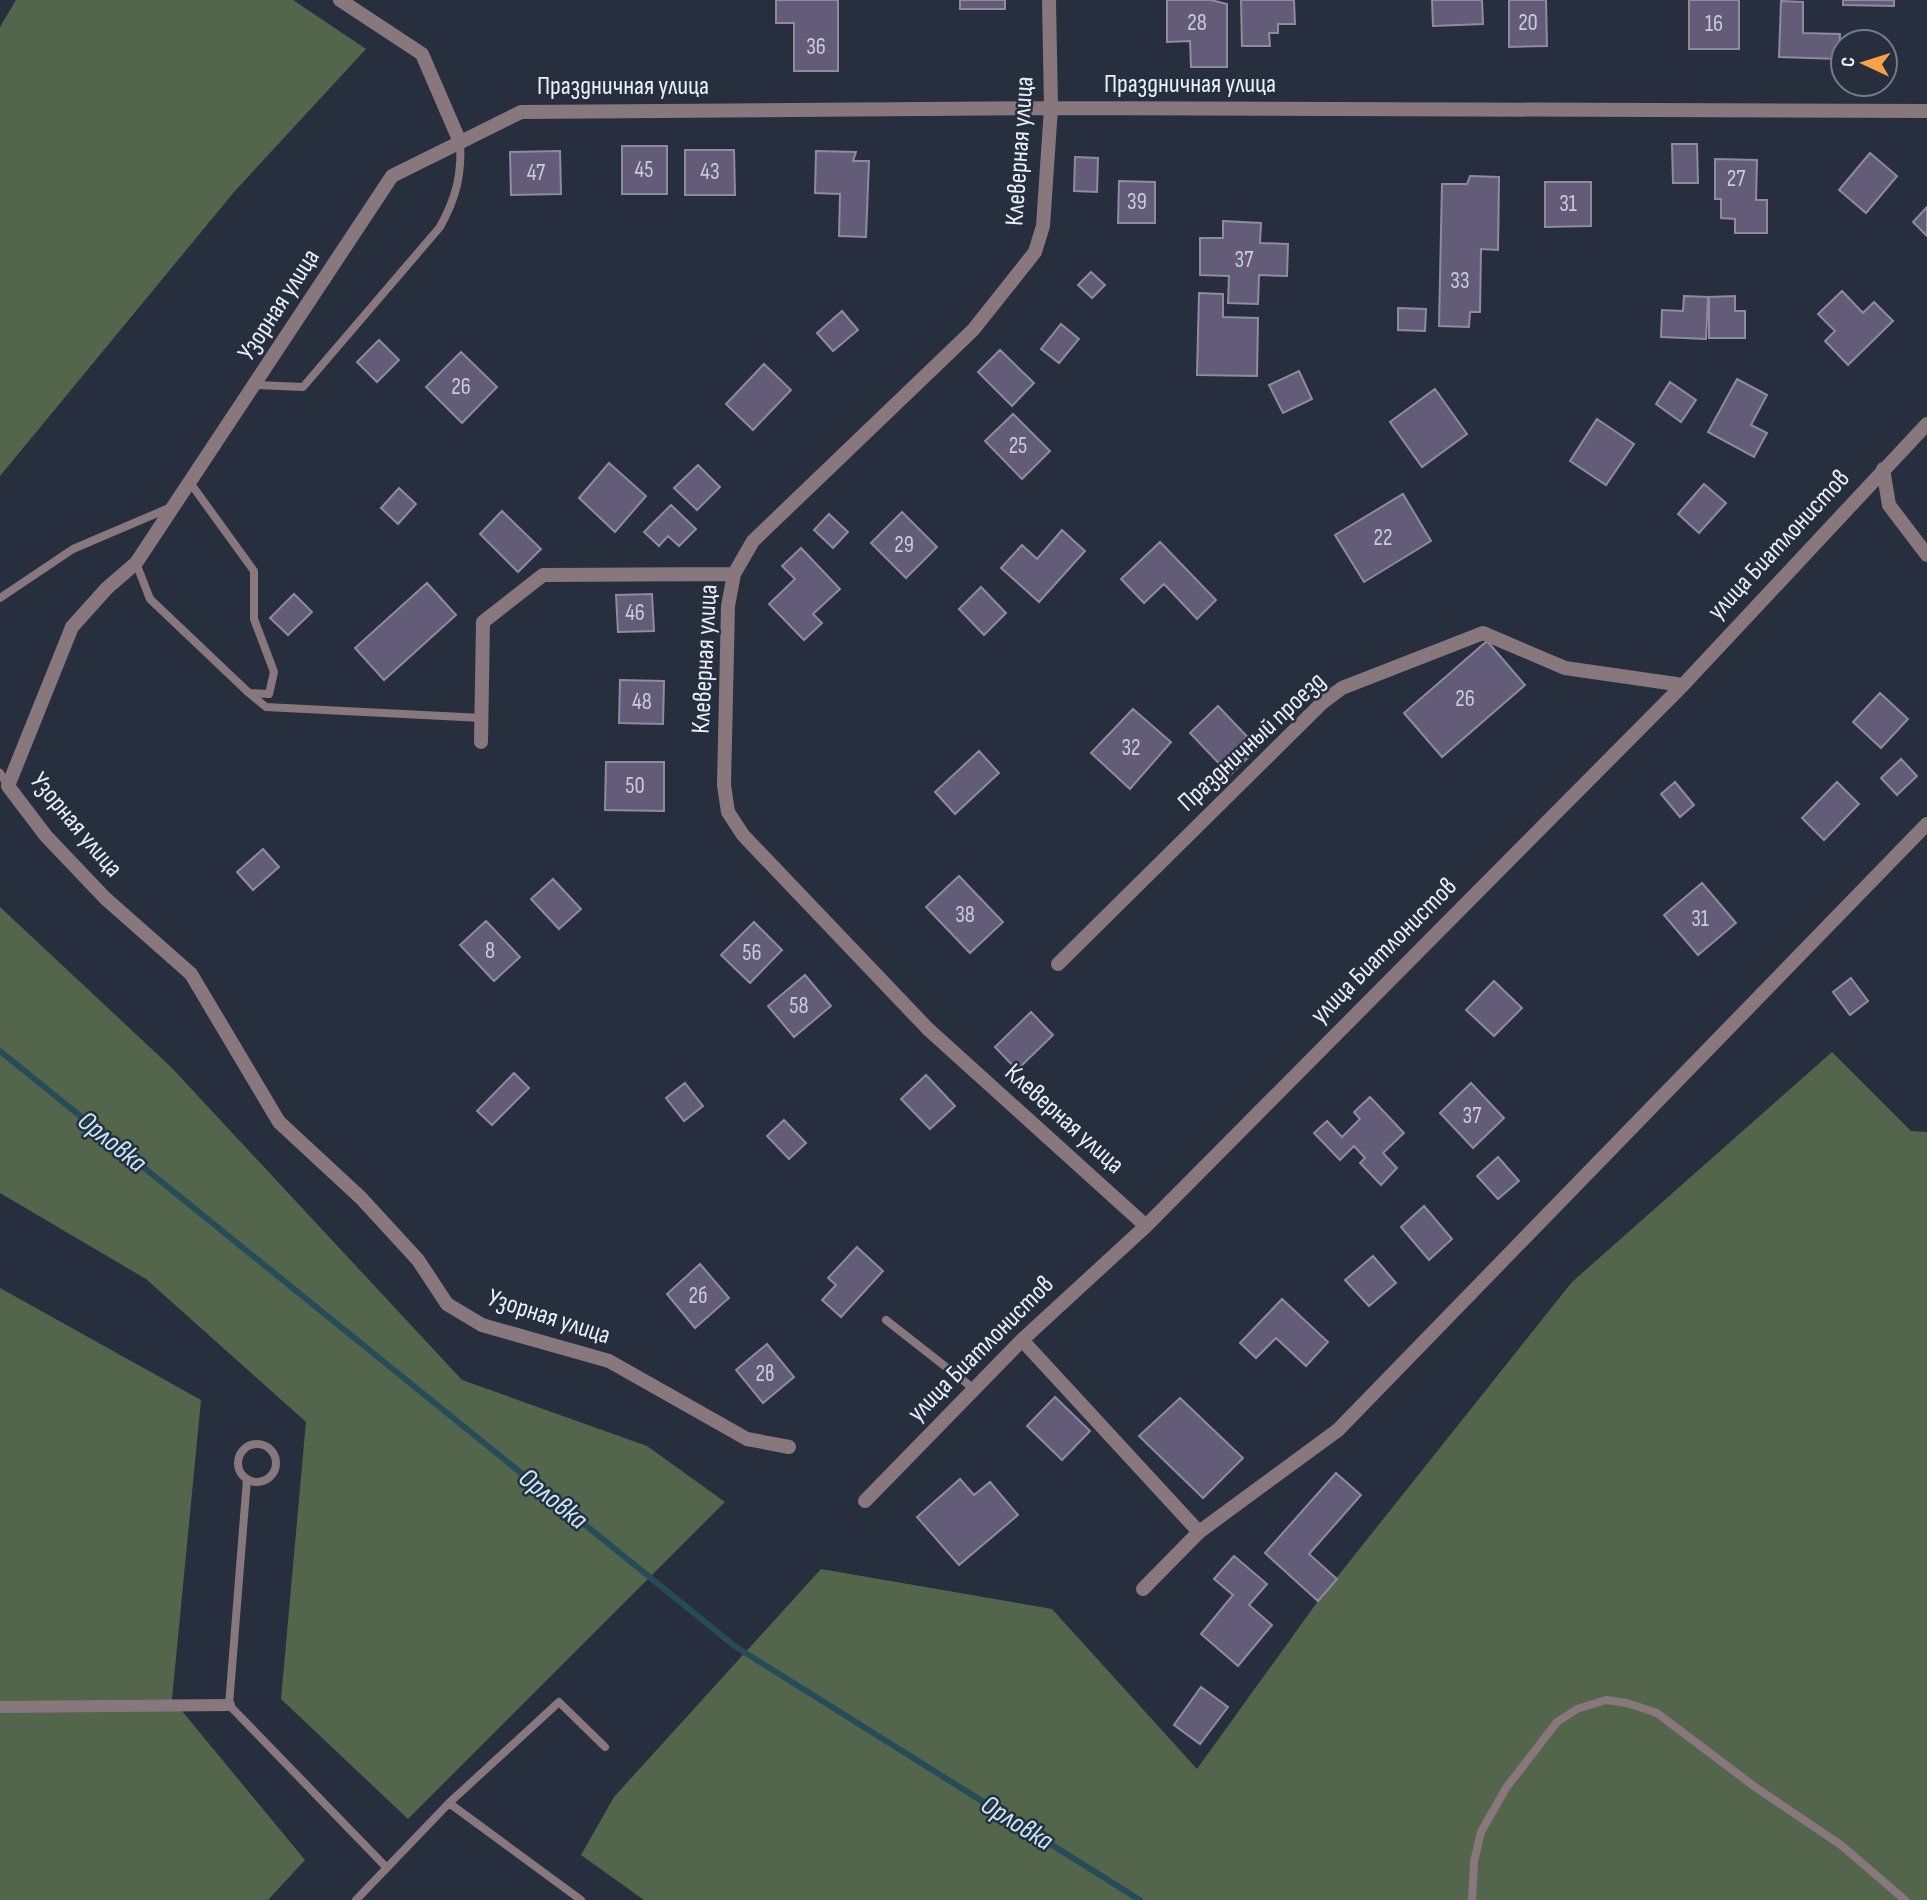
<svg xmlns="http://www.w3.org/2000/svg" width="1927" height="1900" font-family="'Sofia Sans Condensed',sans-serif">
	<rect width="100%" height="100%" fill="#272f3f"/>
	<path fill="#53664b" d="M16,0h277l73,49 -132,143 -234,284v-449z
		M0,907l171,160 291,313 185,66 78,56 -317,317 -127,-120 25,-277 -160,-143 -146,-86z
		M1832,1052l79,79 16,1v768h-1283l-63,-45 33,-58 207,-228 231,40 145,160 121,-168 254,-319z
		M0,1288l201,112 -29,299 133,161 -37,40h-268z"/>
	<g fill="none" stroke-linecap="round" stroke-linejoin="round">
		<path stroke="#274c59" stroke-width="6" d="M0,1051l736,596 404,253"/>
	</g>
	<path fill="#625c79" stroke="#8f8a9f" stroke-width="2" d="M776,0h62v71h-44v-48h-18z
		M960,0h45v9h-45z
		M1167,0h44l16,4v63h-36l-1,-26 -23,1z
		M1241,0h53l1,24h-17v9h-9l1,13h-28z
		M1432,0h50l1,24 -50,2z
		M1509,0h37l1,46 -38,1z
		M1689,0h50v49h-50z
		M1843,0h51v6l-51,-1z
		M1781,1l22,1v31l37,1 -1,25 -60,-2z
		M1672,144h25l1,39h-25z
		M622,146h45v48h-45z
		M685,150h49l1,45h-50z
		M560,151l1,43 -50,1 -1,-43z
		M816,151l40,1 -3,9h16l-3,76 -27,-1 1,-42 -25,-1z
		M1870,153l27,23 -31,37 -27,-23z
		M1075,157l23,1 -1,34 -23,-1z
		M1715,159l42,1 -1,40h11v33h-32v-14l-14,-1v-19h-6z
		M1470,176l29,1 -1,73 -17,-1 -1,63h-10l-1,15 -30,-1 3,-142h25z
		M1119,181l36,1v41h-37z
		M1545,182h46v44l-46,1z
		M1927,207v29l-14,-14z
		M1223,221l38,2 -1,20 28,1 -1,32 -28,-1 -1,29 -30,-1 1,-27 -29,-1v-37h23z
		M1091,272l14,13 -13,13 -14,-13z
		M1842,291l21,22 11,-11 19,19 -45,44 -23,-24 10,-10 -17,-17z
		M1199,293l24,1v23l35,1 -1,58 -60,-1z
		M1684,296l24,1 -2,42 -45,-2 1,-27 21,1z
		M1735,296v15h10v27h-36v-41z
		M1398,308l28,1 -1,22 -27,-1z
		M842,311l16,19 -25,21 -16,-18z
		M1061,324l18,15 -20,24 -18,-14z
		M379,340l20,20 -22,22 -20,-20z
		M1000,350l34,33 -22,23 -34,-34z
		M461,352l36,35 -35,36 -36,-36z
		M764,364l27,26 -38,40 -27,-26z
		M1299,371l13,28 -29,14 -14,-28z
		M1737,379l30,16 -16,30 16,8 -13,24 -46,-25z
		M1670,382l26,18 -15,22 -25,-18z
		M1435,389l32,45 -45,33 -32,-45z
		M1013,414l37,37 -28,28 -37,-38z
		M1597,419l37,25 -28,41 -36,-24z
		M609,463l37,33 -31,36 -36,-34z
		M698,465l22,22 -23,23 -23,-22z
		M1704,484l22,19 -27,30 -21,-19z
		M399,488l17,16 -18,20 -17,-16z
		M1403,494l28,47 -67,41 -29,-47z
		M671,505l25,24 -17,17 -11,-10 -9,10 -15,-14z
		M502,511l39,38 -23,23 -38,-38z
		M902,512l35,35 -31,31 -35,-35z
		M829,514l19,18 -15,16 -19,-18z
		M1062,530l23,21 -46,51 -38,-34 21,-23 15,14z
		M1160,542l56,58 -19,19 -33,-35 -20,19 -23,-24z
		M801,548l39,41 -27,25 9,9 -18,17 -35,-36 26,-25 -13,-13z
		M427,583l29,32 -72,65 -29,-32z
		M981,587l25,26 -22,22 -25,-26z
		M294,594l18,18 -24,23 -18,-17z
		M652,594l2,37 -36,1 -2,-37z
		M1487,641l38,44 -83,72 -38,-44z
		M620,680l44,1 -1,43 -44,-1z
		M1880,693l28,26 -27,29 -28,-26z
		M1218,706l40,42 -28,27 -40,-42z
		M1133,709l38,33 -41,47 -39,-36z
		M979,751l20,22 -44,41 -20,-22z
		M1901,759l16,17 -20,19 -16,-17z
		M606,762h58v49l-59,-1z
		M1675,782l19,23 -14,12 -19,-23z
		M1837,782l22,22 -35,36 -22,-22z
		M263,849l16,18 -26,23 -16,-18z
		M959,876l44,46 -33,31 -44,-46z
		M553,879l28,30 -22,20 -28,-30z
		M1702,883l34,40 -38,32 -34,-40z
		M486,921l34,36 -26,24 -34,-36z
		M754,922l28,28 -32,33 -29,-28z
		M805,975l26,31 -37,31 -26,-31z
		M1851,978l17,23 -18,14 -17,-23z
		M1494,981l28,27 -28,28 -28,-26z
		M1031,1012l22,23 -36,35 -22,-23z
		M514,1073l15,15 -37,37 -15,-14z
		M926,1075l29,31 -25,23 -29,-30z
		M685,1083l18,23 -19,15 -18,-23z
		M1471,1083l33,35 -31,30 -33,-35z
		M1370,1097l34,36 -21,20 14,15 -16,17 -21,-22 5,-5 -11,-12 -14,14 -26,-27 13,-12 15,16 18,-18 -6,-7z
		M784,1120l22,23 -17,16 -22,-23z
		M1498,1157l21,24 -21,18 -21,-23z
		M1424,1206l28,33 -23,21 -28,-33z
		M857,1247l26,24 -42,46 -19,-17 14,-15 -8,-7z
		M1373,1256l23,27 -27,23 -24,-26z
		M700,1264l29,34 -34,30 -28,-34z
		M1282,1299l46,43 -22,24 -30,-28 -20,20 -16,-15z
		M767,1344l27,33 -31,26 -27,-33z
		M1055,1397l35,34 -28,29 -35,-34z
		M1180,1398l63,60 -40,40 -64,-62z
		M1336,1473l25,22 -52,59 28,25 -19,22 -53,-48z
		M960,1479l14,16 16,-13 28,33 -59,50 -42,-48z
		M1234,1556l33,28 -18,21 23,20 -34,41 -37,-32 32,-39 -19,-16z
		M1201,1687l27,20 -28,37 -26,-19z"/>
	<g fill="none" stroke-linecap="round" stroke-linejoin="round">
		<path stroke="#88777c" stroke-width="8" d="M256,385l47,2 137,-160c16,-29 22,-52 20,-85
			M136,563l14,36 99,94 20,1 5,-22 -20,-53v-48l-63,-87
			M0,598l73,-49 96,-41
			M249,693l17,14 216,11
			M0,773l8,13
			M886,1320l88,69
			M238 1463a19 19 0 1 1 38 0a19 19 0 1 1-38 0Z
			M247,1479l-18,226 158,163
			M449,1803l132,97
			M356,1900l93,-97 110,-101 46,45
			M1472,1900l2,-38 7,-30 25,-44 51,-66 20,-13 29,-9 21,3 30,10 98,74 86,58 64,55"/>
		<path stroke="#88777c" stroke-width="12" d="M0,1707l229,-2"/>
		<path stroke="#88777c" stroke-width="14" d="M340,0l82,54 38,88
			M1049,0l2,108 -8,118 -8,26 -62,78 -220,211 -19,33 -6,32 -4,179 4,27 15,23 185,194 218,197
			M1883,469l6,36 38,50
			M481,742l2,-120 60,-47 191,-1
			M1058,964l264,-261 20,-15 141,-55 82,35 118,17
			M1022,1340l177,192
			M789,1447l-42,-8 -138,-78 -127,-36 -35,-21 -29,-44 -57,-62 -82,-76 -88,-148 -86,-76 -59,-62 -38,-50 64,-159 35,-39 29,-25 256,-387 129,-64 530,-4 876,3
			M865,1501l157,-161 124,-114 537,-541 244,-261
			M1143,1589l56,-57 139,-102 589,-606"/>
	</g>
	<g text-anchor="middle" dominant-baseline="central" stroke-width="5" stroke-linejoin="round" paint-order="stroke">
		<g font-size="23" fill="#c8cbda">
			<text x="1197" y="23">28</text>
			<text x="1528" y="23">20</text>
			<text x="1714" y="24">16</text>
			<text x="816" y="47">36</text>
			<text x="644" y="170">45</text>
			<text x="710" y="172">43</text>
			<text x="536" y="173">47</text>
			<text x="1736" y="179">27</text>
			<text x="1137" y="202">39</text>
			<text x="1568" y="204">31</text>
			<text x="1244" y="260">37</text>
			<text x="1460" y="281">33</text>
			<text x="461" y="387">26</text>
			<text x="1018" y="446">25</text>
			<text x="1383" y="538">22</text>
			<text x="904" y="545">29</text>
			<text x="635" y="613">46</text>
			<text x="1465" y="699">26</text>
			<text x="642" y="702">48</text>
			<text x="1131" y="748">32</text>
			<text x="635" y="786">50</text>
			<text x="965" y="915">38</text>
			<text x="1700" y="919">31</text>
			<text x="490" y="951">8</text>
			<text x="752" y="953">56</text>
			<text x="799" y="1006">58</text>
			<text x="1472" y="1116">37</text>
			<text x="698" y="1296">2б</text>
			<text x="765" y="1374">2в</text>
		</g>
		<g font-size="26" fill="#eaf0fb" stroke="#272f3f">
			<text x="1190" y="84">Праздничная улица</text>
			<text x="623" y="86">Праздничная улица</text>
			<text transform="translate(1020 151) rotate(-86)">Клеверная улица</text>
			<text transform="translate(279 305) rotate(-57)">Узорная улица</text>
			<text transform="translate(1779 545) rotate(-47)">улица Биатлонистов</text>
			<text transform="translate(705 659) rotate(-87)">Клеверная улица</text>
			<text transform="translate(1252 742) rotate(-43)">Праздничный проезд</text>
			<text transform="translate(76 825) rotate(50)">Узорная улица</text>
			<text transform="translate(1384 951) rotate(-45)">улица Биатлонистов</text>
			<text transform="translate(1064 1119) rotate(42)">Клеверная улица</text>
			<text transform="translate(549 1317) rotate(18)">Узорная улица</text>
			<text transform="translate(981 1349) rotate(-45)">улица Биатлонистов</text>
		</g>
		<g font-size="28" font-style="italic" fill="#c2eafa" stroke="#272f3f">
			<text transform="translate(112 1142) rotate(39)">Орловка</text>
			<text transform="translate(553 1499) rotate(39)">Орловка</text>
			<text transform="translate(1017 1823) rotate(32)">Орловка</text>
		</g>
	</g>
	<g transform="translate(1864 63) rotate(274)"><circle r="33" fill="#272f3f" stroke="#757c8a" stroke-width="2"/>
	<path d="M0-5L12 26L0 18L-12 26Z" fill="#f7a149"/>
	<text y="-10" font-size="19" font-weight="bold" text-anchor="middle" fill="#eaf0fb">С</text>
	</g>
</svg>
